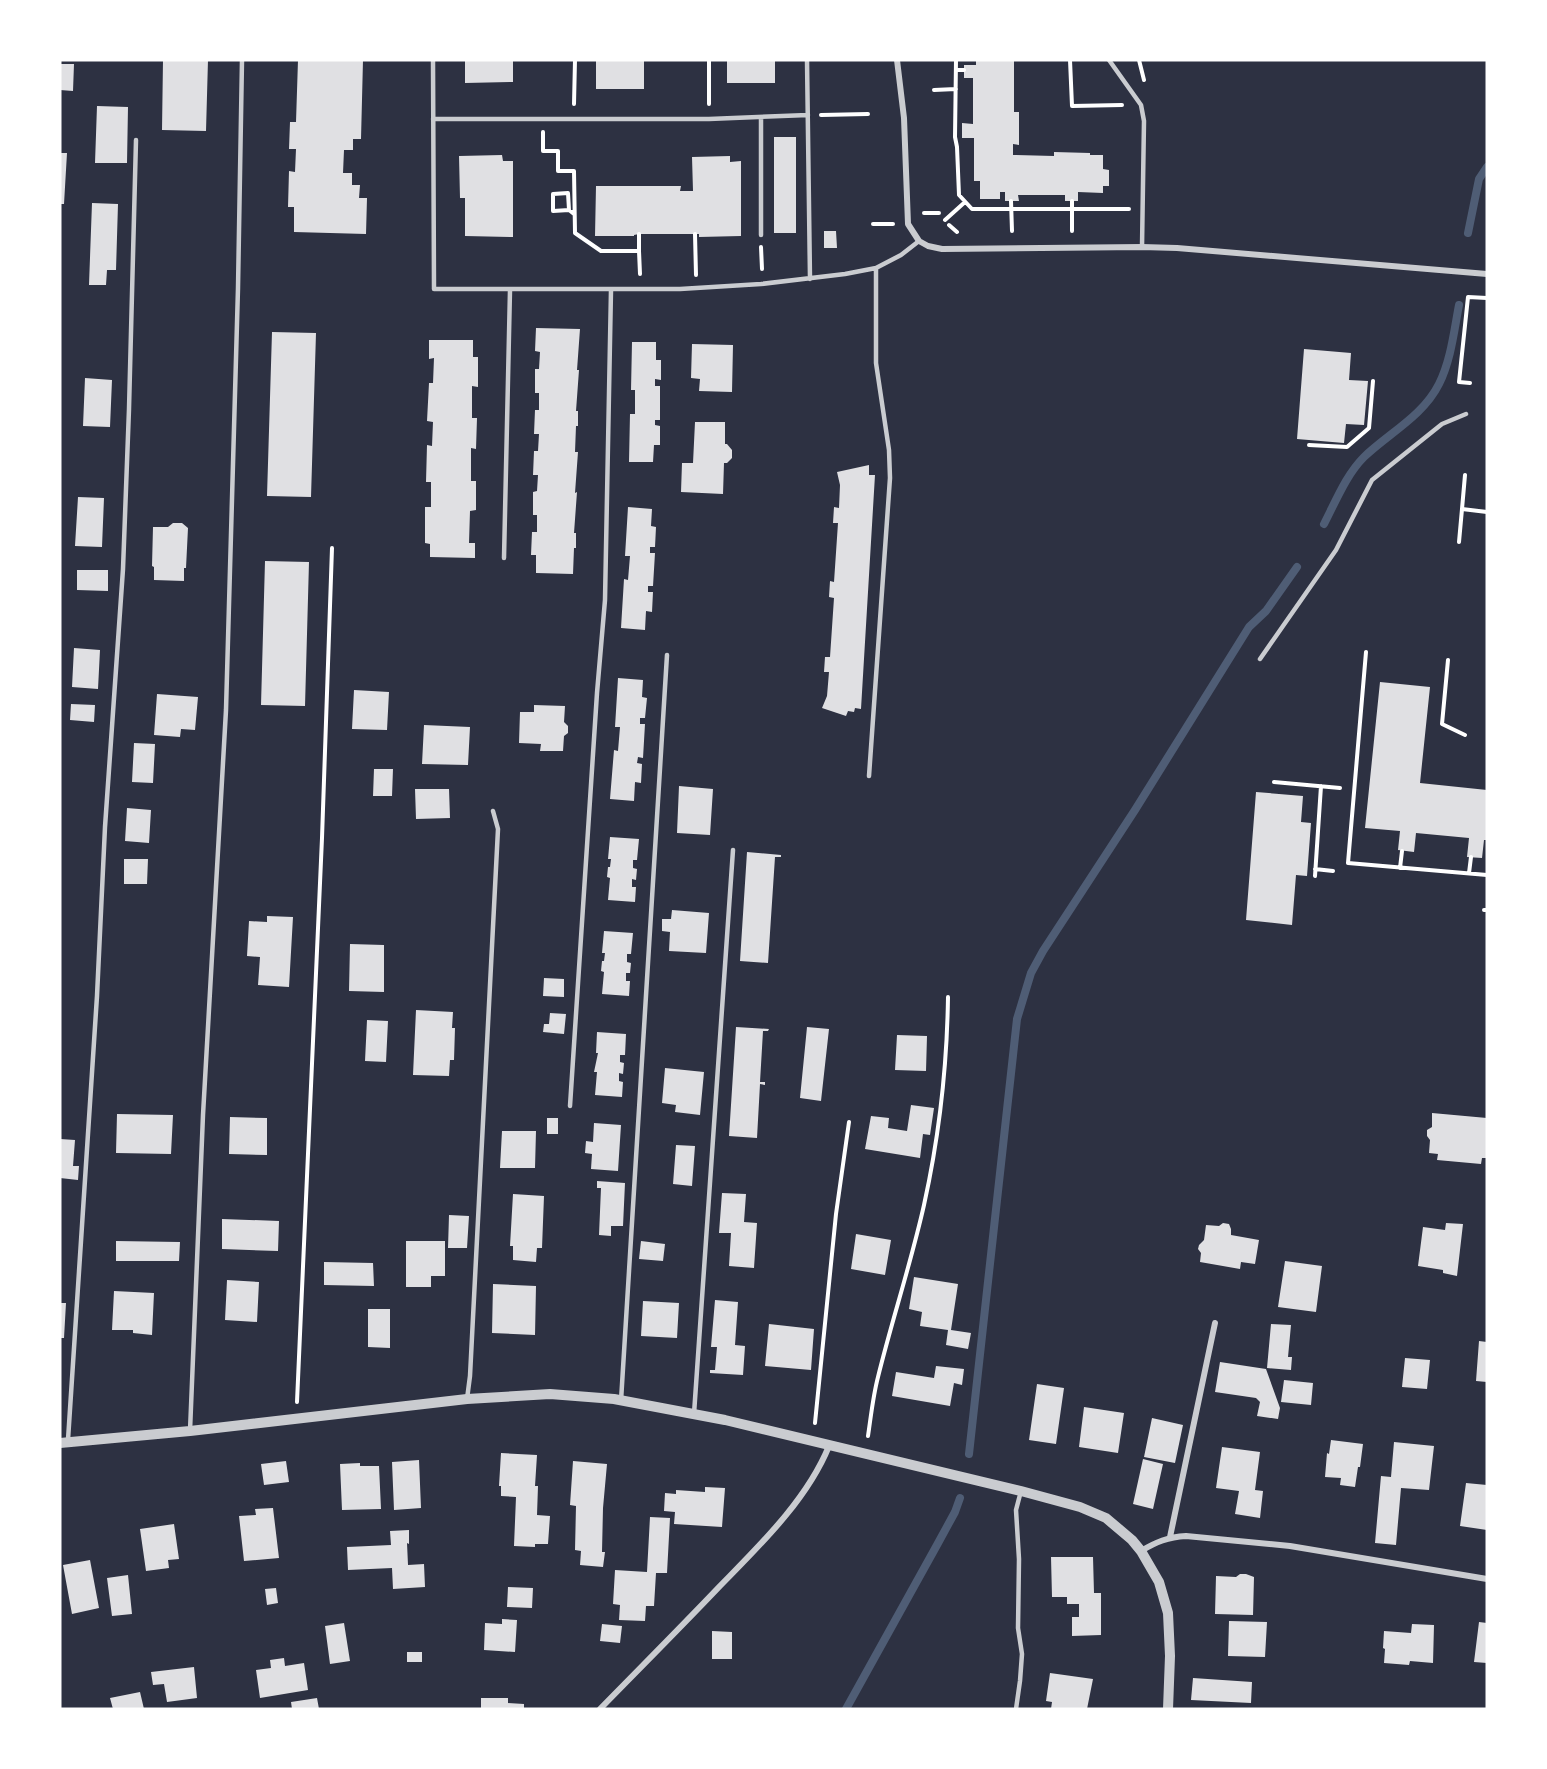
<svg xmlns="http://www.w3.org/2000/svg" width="1547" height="1769" font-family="Ubuntu,sans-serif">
	<rect width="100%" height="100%" fill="#2d3142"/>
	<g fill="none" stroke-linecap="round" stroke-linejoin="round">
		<path stroke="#4f5d75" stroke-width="8" d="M1468,233l11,-54 8,-12
			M1324,524c12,-23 22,-49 40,-67 25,-24 59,-41 75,-73 12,-24 15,-53 20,-79
			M969,1454l48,-435 14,-46 12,-22 92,-141 114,-183 17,-16 31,-44
			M846,1709l91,-164 18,-33 5,-14"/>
	</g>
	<path fill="#e0e0e3" d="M163,60h45l-2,71 -44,-1z
		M298,60h65l-2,79h-8v11h-9l-1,23h9v12h8l-1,13h8l-1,36 -72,-2v-25h-6l1,-36 6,1 1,-23h-7l1,-27h6z
		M465,60h48v22l-48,1z
		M596,60h48v29h-48z
		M727,60h48v23h-48z
		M976,60h38v52h5v33l-6,-1v11l41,1v-4l36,1v2h13v14l6,1v16h-6v7l-25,-1v9h-13v-6h-47l1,6h-14v-9h-5v7h-20v-18h-6v-43h-12v-15l11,1v-46h-9v-13h12z
		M60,64h14l-1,27 -13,-1z
		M97,106l31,1 -1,56h-32z
		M774,137h22v96h-22z
		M60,153h7l-3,51h-4z
		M502,155l1,6h10v76l-48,-1v-38h-5l-1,-42z
		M730,156v6l11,-1v75l-42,1v-3h-60l-5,1v1h-39l1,-50h85l-1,5h13l-1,-34z
		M92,203l26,1 -2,66h-9l-1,15h-17z
		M824,231h12l1,17h-13z
		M536,328l44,1 -3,41h2l-3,41h2v15h-2l-1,26h3l-3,41 2,-1 -3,41h2v15h-2l-1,26 -37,-1v-18h-5l1,-23h5v-17h-4v-23l4,-1 1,-16h-5l1,-24h4l1,-17h-5l1,-24h4v-17h-4v-24h4l1,-17 -5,-1z
		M272,332l44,1 -5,164 -44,-1z
		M429,340h44v17h5v30l-6,-1v32h5l-1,31 -5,-1v33h5v29l-6,1 -1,32h6v15l-45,-1v-13l-5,-1v-36h6v-25h-5l1,-37 5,1 1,-24 -6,-1 2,-38h4l1,-25 -5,1z
		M632,342h24v18h5v20l-6,-1v7h5v34h-5v5l5,1v19h-6l-1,17h-24l1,-48h5v-24h-4z
		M692,344l41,1 -1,47 -33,-1 1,-12 -9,-1z
		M1304,349l47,4 -2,27 19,1 -4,44 -18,-1 -2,19 -47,-4z
		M85,378l27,2 -2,47 -27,-1z
		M695,422h30v22h2l5,6v8l-5,5h-3l-1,31 -42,-2 1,-29h11z
		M869,465v10h6l-14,234 -6,-1 -1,4 -6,-1 -2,5 -24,-8 5,-12 2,-24h-5l1,-15h5l4,-59 -5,-1 1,-16 4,1 4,-59h-5l1,-16 5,1 1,-23 -3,-13z
		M78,497l26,1 -2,49 -27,-1z
		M628,507l24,2 -1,17 5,1 -1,20h-5v6h5l-2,33h-5v6h5l-1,20 -6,-1 -1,19 -24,-2 3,-49 4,1 2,-24h-5z
		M173,523h9l6,5 -2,40h-2v13l-30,-1v-13l-2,-1 1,-39h15z
		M265,561l44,1 -4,144 -44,-1z
		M77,570h31v21l-31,-1z
		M74,648l26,2 -2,39 -26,-2z
		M618,678l25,2 -1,17 5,1 -2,20h-5v6h5l-2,34 -5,-1 -1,6 5,1 -1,19 -6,-1 -1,19 -24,-2 4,-49 4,1 2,-24h-5z
		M1380,682l50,5 -10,96 67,7v50h-3l-2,18 -15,-1 2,-19 -53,-5 -2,19 -16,-2 2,-19 -35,-3z
		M354,690l35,2 -2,38 -35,-1z
		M157,694l41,3 -3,33 -14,-1 -1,8 -26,-2z
		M71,704l24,1 -1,17 -24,-2z
		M534,705l31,1 -1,16 4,4v7l-4,3 -1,15h-23l1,-7 -22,-1 1,-31h14z
		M424,725l46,2 -2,38 -46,-1z
		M134,743l21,1 -2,39 -21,-1z
		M374,769h19l-1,27h-19z
		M679,786l34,3 -3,46 -33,-2z
		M415,789h34l1,29 -34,1z
		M1256,792l47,4 -2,26 10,1 -4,53 -11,-1 -4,50 -46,-5z
		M127,808l24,2 -2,33 -24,-2z
		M610,837l29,2 -2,21h-4v8l4,1 -1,11 -4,-1v8h4l-1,15 -27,-2 2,-22 -3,-1 1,-10h2l1,-8h-3z
		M747,852l34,3v2h-6l-7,106 -28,-2z
		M124,859h24l-1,25h-23z
		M672,910l37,3 -3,40 -37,-2 1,-19 -8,-1v-12h9z
		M267,916l26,1 -4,70 -31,-2 2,-28 -13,-1 2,-35 18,1z
		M604,931l29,2 -2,21h-4v8l4,1 -1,10h-4v8h4l-1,15 -27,-2 2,-22 -3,-1 1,-10h2l1,-8h-3z
		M350,944l34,1v47l-35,-1z
		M544,978l20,1v18l-21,-1z
		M416,1010l37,2 -1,16h3l-1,32h-4l-1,16 -36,-1z
		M550,1013l16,1 -2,20 -21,-2 1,-8h5z
		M367,1020l21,1 -2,41 -21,-1z
		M736,1027l33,2 -1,2h-5l-3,51h5v3l-5,-1 -3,54 -28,-2z
		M807,1027l22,2 -8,72 -21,-3z
		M597,1032l29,2 -1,21h-5v7l4,1 -1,11 -4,-1v8l4,1 -1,15 -27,-2 2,-23h-3l4,-19h-2z
		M897,1035l30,1 -1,35 -31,-1z
		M665,1068l39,4 -4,43 -25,-3 1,-7 -14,-2z
		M911,1105l23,3 -4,27 -7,-1 -3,24 -55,-9 6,-33 18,2 -1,10 19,3z
		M1432,1113l55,5v40h-5l-1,6 -44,-4 1,-6 -9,-1 1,-13 -3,-4v-6l5,-3z
		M117,1114l56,1 -2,39 -55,-1z
		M230,1117l37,1v37l-38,-1z
		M547,1118h11v16h-11z
		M594,1123l27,2 -3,46 -27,-2 1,-15 -7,-1 1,-12 7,1z
		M502,1131h34l-1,37h-35z
		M60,1139l15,1 -2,26h6l-1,14 -18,-2z
		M676,1145l19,1 -3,40 -19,-2z
		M597,1181l28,2 -2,43h-12v10l-12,-1 2,-47h-4z
		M722,1193l24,1 -2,28 13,1 -3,45 -25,-2 2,-33h-12z
		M513,1194l31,2 -2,52h-5l-1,14 -23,-2v-14h-3z
		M449,1215l20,1 -2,32h-19z
		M222,1219l57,2 -1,30 -56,-2z
		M1223,1223l6,1 2,5v6l28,5 -4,24 -14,-2 -1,7 -40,-7 1,-9 -3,-4 1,-4 5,-5 2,-15 13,1z
		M1446,1223l17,1 -6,52 -14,-3v-3l-25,-4 5,-39 22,3z
		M856,1234l35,6 -6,35 -34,-6z
		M116,1241l64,1 -1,19h-63z
		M406,1241h39v35h-14v11h-25z
		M641,1241l24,3 -2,17 -24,-2z
		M1285,1261l37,5 -6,46 -38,-5z
		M324,1262l49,1 1,23 -50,-1z
		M914,1277l44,7 -7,46 20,3 -3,16 -22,-4 2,-15 -28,-4 2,-14 -13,-3z
		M227,1280l32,2 -2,40 -32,-2z
		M493,1284l43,2 -1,49 -43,-2z
		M114,1291l40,2 -2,42 -19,-2v-3h-21z
		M715,1300l23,2 -3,43 10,1 -2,29 -33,-2v-3h5l2,-23h-6z
		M643,1301l36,2 -2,35 -36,-2z
		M60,1303h6l-2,35h-4z
		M368,1309h22v39l-22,-1z
		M769,1324l45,5 -3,41 -46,-4z
		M1271,1324l20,1 -3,32h4l-1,13 -24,-2z
		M1479,1341l8,1v40l-11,-1z
		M1405,1358l25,2 -3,29 -25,-2z
		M1220,1362l46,7 14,39 -2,11 -21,-3 3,-14 -4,-4 -41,-6z
		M936,1366l28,3 -2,16 -8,-2 -4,23 -58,-10 4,-24 38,6z
		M1284,1380l29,3 -2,22 -30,-3z
		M1037,1384l27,4 -8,56 -27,-4z
		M1084,1407l40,6 -6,40 -39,-6z
		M1152,1418l31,7 -8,38 -31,-6z
		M1331,1440l32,4 -3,23h-2l-3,20 -15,-2 1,-7 -16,-1 2,-24 2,1z
		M1394,1442l40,4 -5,44 -28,-2 -5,57 -21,-2 6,-67 10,1z
		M1222,1447l38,5 -5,38 8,1 -3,27 -25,-4 4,-23 -23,-3z
		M501,1453l36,2 -2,31h3l-1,29 13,1 -2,28h-13v3l-21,-1 2,-49 -15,-1v-10h-2z
		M1143,1459l20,5 -10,45 -20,-5z
		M419,1460l2,48 -27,2 -2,-48z
		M286,1461l3,21 -25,3 -3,-21z
		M573,1461l34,3 -4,44 -1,44h3l-2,15 -23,-2 1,-14 -6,-1 1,-44 -6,-1z
		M360,1463v3h19l2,43 -39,1 -2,-46z
		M1466,1483l21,2v45l-27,-4z
		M705,1487l20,1 -3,39 -48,-3 1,-12 -11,-1 1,-18 11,1v-4l29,2z
		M273,1508l6,50 -35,3 -5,-45 17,-1 -1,-6z
		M650,1517l20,1 -3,55h-11l-2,33h-8l-1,15 -26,-1 1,-15 -7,-1 2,-34 32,2z
		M174,1524l5,35 -11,1 1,8 -23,3 -6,-42z
		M409,1530v14l-2,-1 1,22 16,-1 1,23 -32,2 -1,-21 -44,2 -1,-23 44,-2 -1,-14z
		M1051,1557h42l1,36h7v42l-29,1v-19h7v-13h-12v-7h-15z
		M90,1560l9,48 -27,6 -9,-49z
		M1240,1574h6l8,3 -1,38 -38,-1 1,-38 20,1z
		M128,1575l4,39 -20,2 -5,-38z
		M508,1587l25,1 -1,20 -25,-1z
		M276,1588l2,15 -11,2 -2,-16z
		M502,1619l15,1 -2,32 -31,-2 1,-27 17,1z
		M1229,1621l38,1 -2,35 -37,-1z
		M1479,1622l8,1v40l-13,-1z
		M344,1623l6,38 -20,3 -5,-38z
		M602,1624l20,2 -2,17 -20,-2z
		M1412,1624l22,1 -1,38 -23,-2 -1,4 -25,-2 1,-14 -2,-1 1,-17 27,2z
		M712,1631l20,1v27h-20z
		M407,1652h15v10h-15z
		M284,1658l1,8 19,-3 4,27 -48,8 -4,-28 15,-2 -1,-8z
		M194,1667l3,31 -30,4 -3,-18 -11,1 -2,-13z
		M1050,1673l43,6 -6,30h-36l1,-7 -6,-1z
		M1193,1678l59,4 -1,21 -60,-3z
		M140,1692l4,17h-31l-3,-11z
		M317,1698l2,11h-27l-1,-7z
		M481,1698h27v5l16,1v5h-43z"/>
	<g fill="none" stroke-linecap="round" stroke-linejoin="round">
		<path stroke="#fff" stroke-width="4" d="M709,60v44
			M956,60l-1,77 2,10 2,48 13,14h157
			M1070,60l2,46 50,-1
			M1139,60l5,20
			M957,70h7
			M934,90l22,-1
			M574,104l1,-44
			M821,115l47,-1
			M543,132v19h15v20h16l1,62 26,18h38l1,23
			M1011,201l1,30
			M1072,201v30
			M569,210l-1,-17 -15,1v17l16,-1 5,4
			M924,213h15
			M945,220l20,-18
			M873,224h20
			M949,225l8,7
			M639,234v17
			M695,234l1,41
			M761,247l1,22
			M1470,383l-11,-1 9,-85 19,1
			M1309,445l38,2 22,-19 4,-47
			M1462,509l3,-34
			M1459,542l3,-33 25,3
			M1366,652l-18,211 139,12
			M1448,660l-6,64 23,11
			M1274,782l66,6
			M1400,868l2,-17
			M1315,869l18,2
			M1469,873l2,-16
			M1315,876l6,-90
			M1484,910h3
			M297,1402l25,-564 10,-290
			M815,1423l21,-209 13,-92
			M868,1436c3,-20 5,-40 10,-59 14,-57 33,-114 46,-172 15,-68 23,-138 24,-208"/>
		<path stroke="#caccd0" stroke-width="4.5" d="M433,60l1,229h246l81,-5 84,-10 31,-6 25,-13 18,-14
			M807,60l3,219
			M1109,60l32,45 3,16 -2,126
			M433,119h276l99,-4
			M761,235v-117
			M504,558l6,-268
			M1260,659l76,-109 36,-70 70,-56 24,-10
			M869,776l21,-298 -1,-28 -13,-87v-95
			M570,1106l27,-413 8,-93 6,-310
			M467,1399l3,-23 28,-547 -5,-18
			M621,1401l46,-746
			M694,1414l39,-564
			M190,1431l13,-316 23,-405 12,-422 4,-228
			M68,1440l29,-444 8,-169 18,-258 6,-160 7,-269
			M1016,1709l4,-28 2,-27 -4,-26 1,-69 -3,-49 5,-19"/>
		<path stroke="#caccd0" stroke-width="6" d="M897,60l7,58 4,106 11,17 9,5 14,3 200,-2 35,1 310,26
			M1170,1537l45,-214
			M1141,1551c15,-9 27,-14 45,-15l104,10 197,33
			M600,1709c40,-41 80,-81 119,-122 41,-42 88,-87 110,-141"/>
		<path stroke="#caccd0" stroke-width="10" d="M60,1443l130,-12 277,-32 83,-5 64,5 111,21 296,71 59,16 26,11 26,22 9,11 18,31 9,31 2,43 -2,53"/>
	</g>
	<rect width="1547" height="1769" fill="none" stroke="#ffffff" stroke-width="123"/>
</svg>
